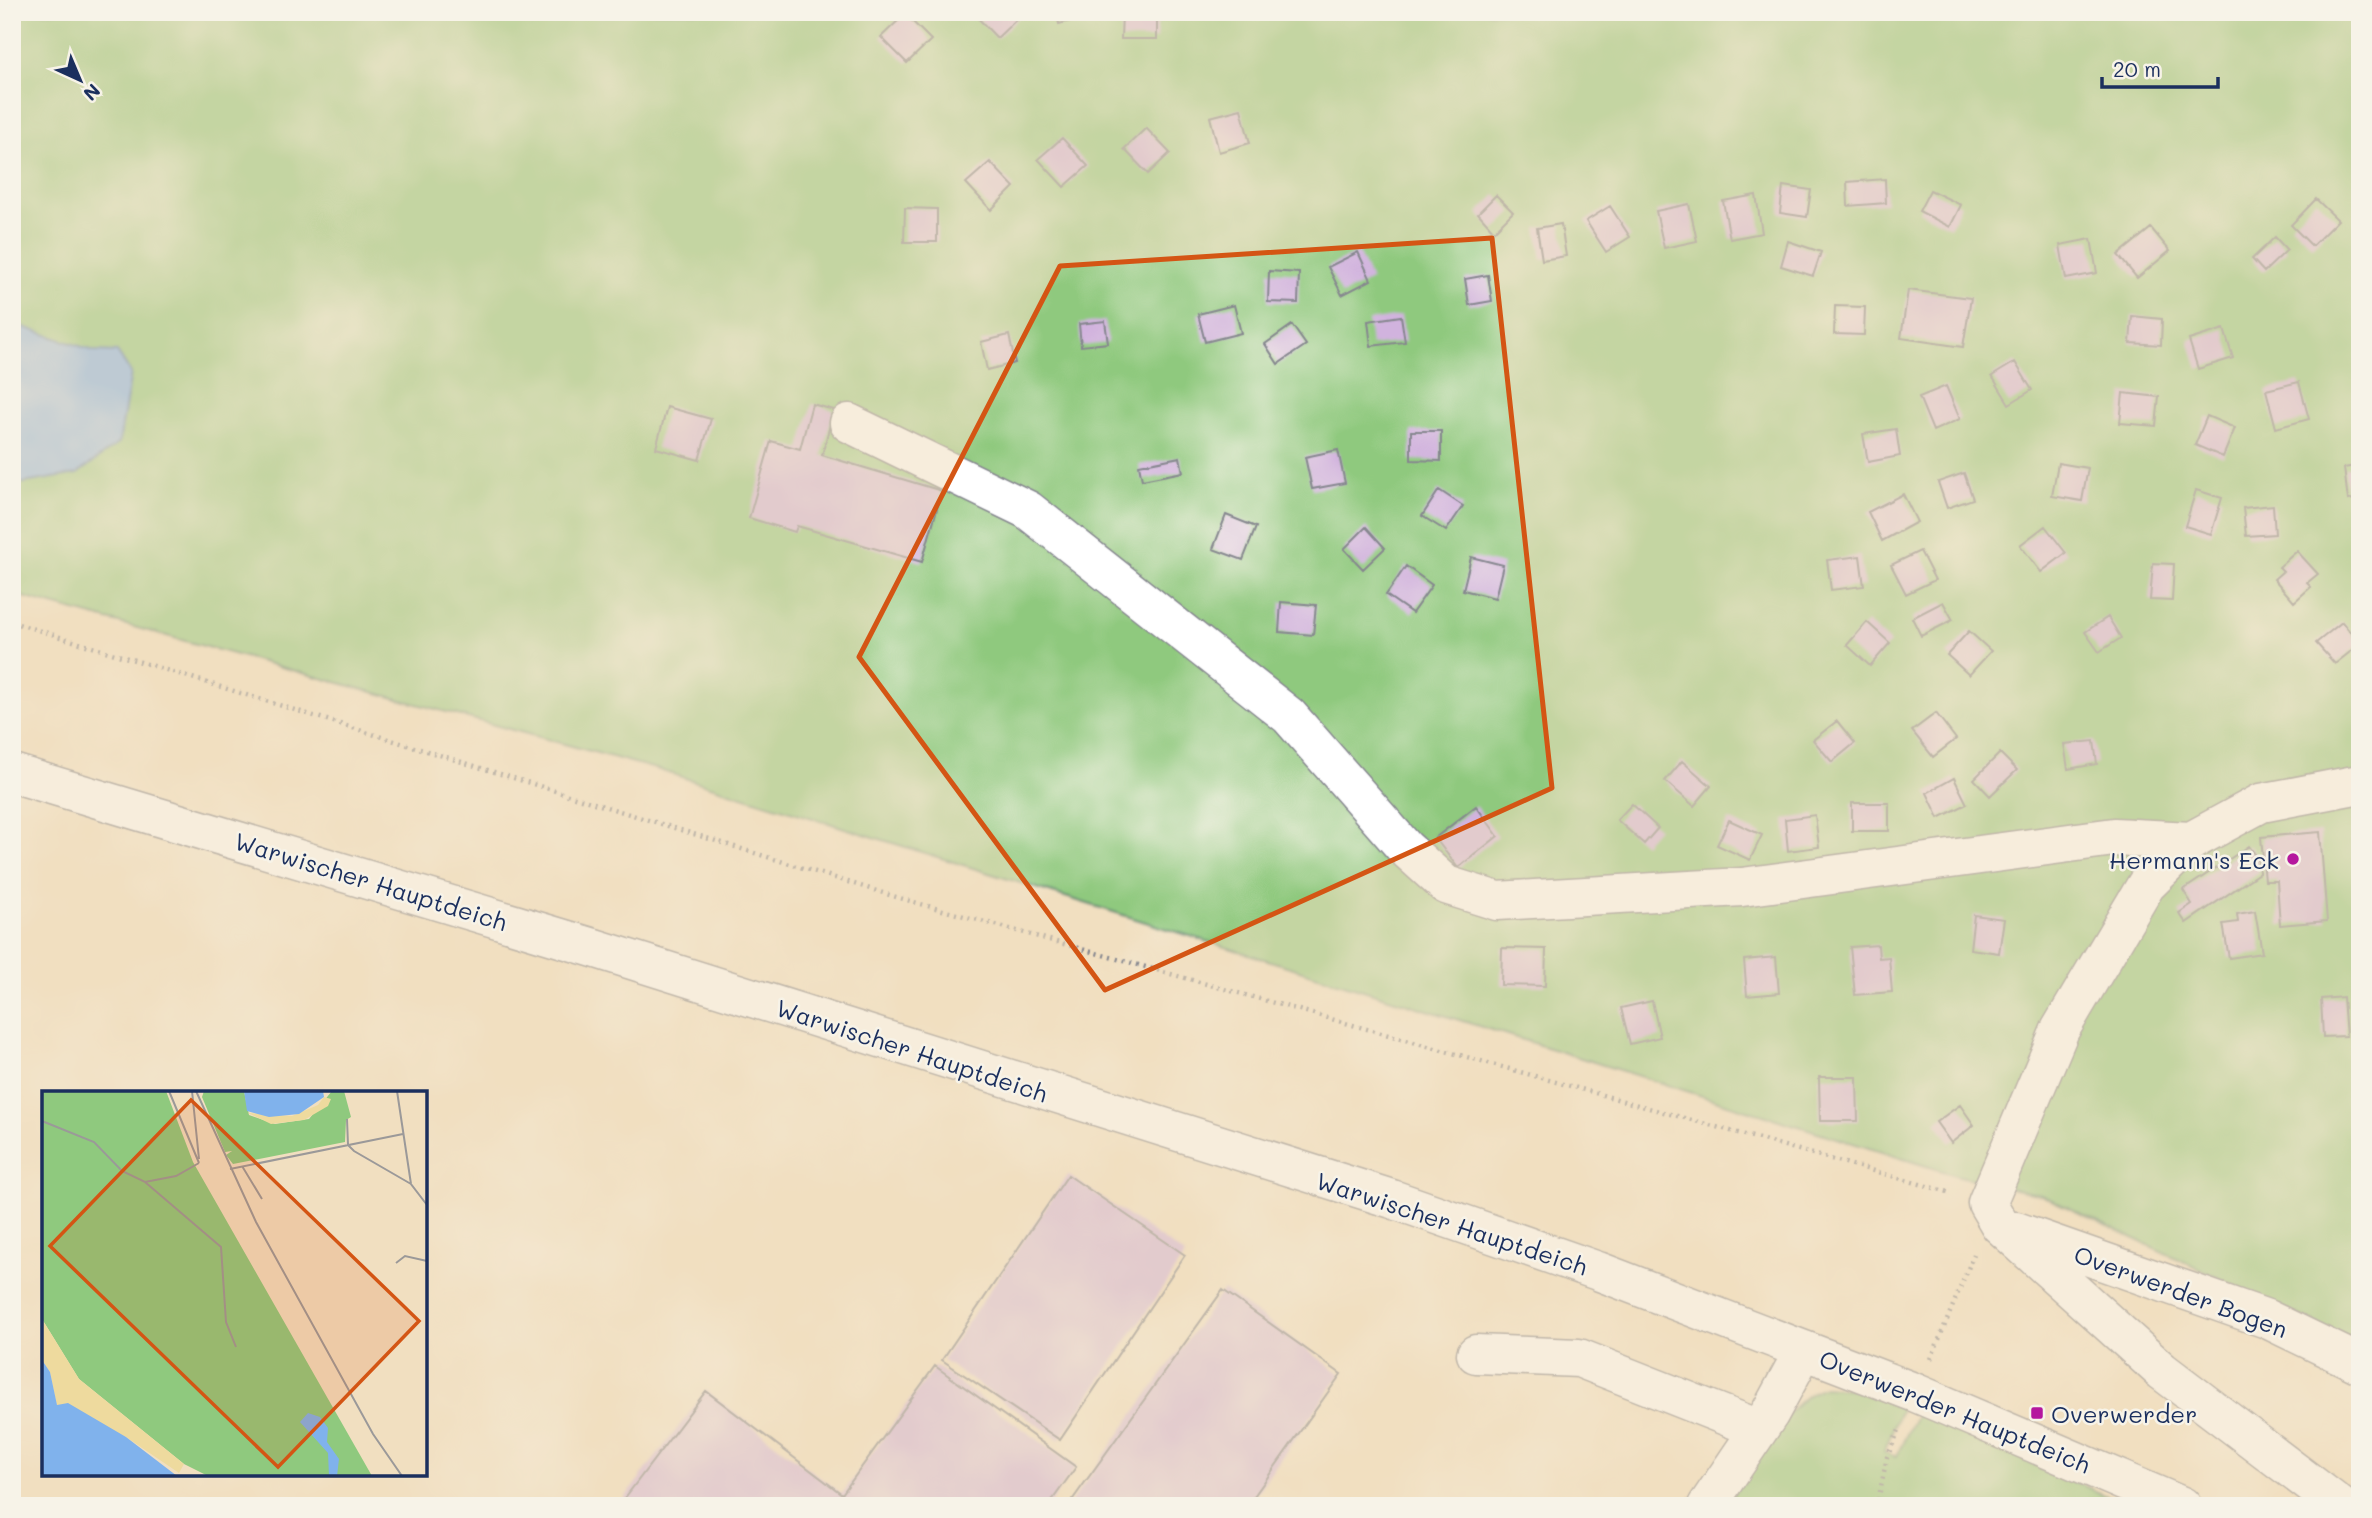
<svg xmlns="http://www.w3.org/2000/svg" width="2372" height="1518" font-family="Mali,sans-serif">
	<rect width="100%" height="100%" fill="#f7f3e8"/>
	<filter id="ink" filterUnits="userSpaceOnUse"><feTurbulence type="fractalNoise" baseFrequency=".0143" numOctaves="2"/><feDisplacementMap in="SourceGraphic" scale="14" xChannelSelector="R" yChannelSelector="G"/><feConvolveMatrix kernelMatrix="1 2 1 2 8 2 1 2 1" color-interpolation-filters="sRGB"/></filter>
	<filter id="wash" filterUnits="userSpaceOnUse"><feTurbulence type="fractalNoise" baseFrequency=".00686" numOctaves="4" result="noise"/><feDisplacementMap in="SourceGraphic" scale="28" xChannelSelector="R" yChannelSelector="G"/><feGaussianBlur stdDeviation="1.57" result="paint"/><feColorMatrix in="noise" values="0 0 0 0 0 0 0 0 0 0 0 0 0 0 0 0 0 1.4 0 .05"/><feComposite in="paint" operator="in"/></filter>
	<g filter="url(#wash)">
		<rect width="100%" height="100%" fill="#f1dfc0"/>
		<path fill="#8fc97e" stroke="#557c6e" stroke-width="2" d="M12,12h2348v1332l-319,-149 -86,-20 -1299,-406 -644,-175z
			M1824,1387l41,3 37,16 -18,46 12,5 21,-44 213,93h-404c23,-35 59,-106 98,-119z"/>
		<path fill="#80b2ec" stroke="#4e70a5" stroke-width="2" d="M12,323l82,28 23,1 14,21 -12,70 -42,31 -65,11z"/>
		<g id="blocks">
			<path fill="#d1b3de" d="M972,12h42l5,5 -22,21z
				M1056,12h34l1,4 -32,8z
				M1122,12h35v27h-36z
				M905,14l26,26 -24,23 -26,-26z
				M1241,109l9,34 -31,9 -9,-35z
				M1146,128l24,25 -22,21 -24,-25z
				M1062,138l26,28 -24,21 -26,-28z
				M990,162l24,25 -23,23 -25,-27z
				M1885,179l1,24 -38,3 -1,-24z
				M1783,186l28,4 -4,27 -27,-4z
				M1930,190l31,15 -11,22 -31,-16z
				M1496,195l17,17 -19,19 -16,-18z
				M1756,195l6,38 -32,6 -7,-38z
				M2316,199l22,21 -26,26 -21,-21z
				M1689,204l8,37 -33,7 -8,-37z
				M1610,206l20,31 -24,15 -20,-31z
				M905,208l32,1v33h-33z
				M1561,224l5,32 -24,4 -5,-32z
				M2151,228l19,23 -33,27 -19,-23z
				M2275,237l12,13 -23,22 -12,-13z
				M2091,239l6,34 -31,6 -6,-34z
				M1788,241l33,11 -8,24 -32,-10z
				M1358,252l13,28 -29,15 -14,-28z
				M1269,271l30,2 -1,30 -30,-1z
				M1488,275l4,26 -23,4 -4,-26z
				M1908,290l63,8 -8,49 -62,-9z
				M1234,305l7,28 -36,9 -7,-28z
				M1835,306l30,1 -1,28 -30,-1z
				M1401,316l4,26 -34,4 -3,-25z
				M2132,316l30,3 -1,26 -31,-2z
				M1105,321l3,22 -27,3 -2,-22z
				M1292,325l14,20 -28,19 -13,-20z
				M2224,329l9,29 -35,11 -9,-29z
				M1009,335l6,28 -28,7 -6,-28z
				M2015,362l17,28 -23,14 -17,-28z
				M2299,382l10,37 -33,9 -10,-38z
				M1946,386l14,33 -27,12 -14,-34z
				M2123,393l36,4 -3,29 -36,-3z
				M812,404l22,6 -12,45 120,36 -20,71 -125,-36 -2,6 -46,-14 22,-77 29,8z
				M667,407l44,12 -12,41 -43,-12z
				M2207,416l28,12 -12,29 -28,-12z
				M1896,429l4,27 -32,6 -5,-28z
				M1411,431h30v30l-30,-1z
				M1338,450l7,33 -33,6 -7,-32z
				M1180,457l3,15 -41,8 -3,-15z
				M2058,463l30,5 -6,33 -30,-5z
				M2360,465v33l-12,2 -4,-32z
				M1964,473l9,26 -26,9 -9,-26z
				M1439,490l24,16 -17,25 -24,-15z
				M2196,490l26,8 -11,36 -26,-8z
				M1903,494l14,28 -35,19 -14,-29z
				M2273,505l2,29 -29,2 -3,-28z
				M1226,515l30,12 -13,33 -30,-11z
				M2045,526l21,27 -25,19 -21,-27z
				M1366,527l19,21 -22,21 -19,-20z
				M1920,551l15,29 -29,14 -15,-29z
				M2297,551l21,23 -11,9 4,4 -17,15 -20,-23 9,-8 -4,-4z
				M1860,556l4,30 -33,4 -4,-30z
				M1471,557l32,8 -8,33 -32,-8z
				M2153,563l21,1 -2,37 -22,-1z
				M1406,566l26,19 -20,28 -26,-18z
				M1281,602l35,3 -3,30 -34,-3z
				M1943,602l10,18 -32,16 -9,-18z
				M2108,617l13,21 -22,14 -14,-20z
				M1867,622l23,21 -20,23 -23,-21z
				M2342,622l18,22 -25,20 -19,-21z
				M1969,631l22,20 -22,24 -22,-20z
				M1936,713l20,26 -23,18 -21,-26z
				M1837,721l18,22 -23,19 -19,-22z
				M2094,741l3,23 -29,5 -4,-25z
				M2000,753l17,17 -27,26 -16,-17z
				M1682,761l29,25 -17,20 -29,-25z
				M1954,778l13,26 -28,14 -12,-25z
				M1852,803h37v28h-37z
				M1632,804l26,24 -14,16 -27,-24z
				M1476,806l22,30 -40,32 -23,-30z
				M1815,815l4,32 -31,4 -3,-32z
				M1729,820l33,15 -12,25 -33,-15z
				M2320,832l7,89 -47,4 -3,-44h-12l-4,-44z
				M2249,846l9,12 1,15 -73,50 -7,-10 13,-9 -9,-14z
				M2255,911l7,42 -33,5 -6,-34 15,-2 -1,-8z
				M1974,915l30,4 -5,34 -29,-4z
				M1878,945l1,13 10,-1 3,35 -37,3 -5,-48z
				M1502,948l44,1 -1,37 -44,-1z
				M1776,957l3,36 -32,3 -3,-36z
				M2343,997l3,39 -23,1 -2,-38z
				M1652,1001l8,36 -30,7 -9,-36z
				M1819,1077h38l1,44h-38z
				M1960,1105l14,20 -23,18 -15,-21z
				M1068,1175l117,80 -125,185 -118,-80z
				M1223,1290l118,84 -94,132h-179z
				M935,1366l141,101 -28,39h-415l-9,-7 82,-108 136,103z"/>
		</g>
	</g>
	<g filter="url(#ink)">
		<use href="#blocks" fill-opacity="0" stroke="#86878f" stroke-width="2"/>
		<g fill="none" stroke-linecap="round" stroke-linejoin="round">
			<defs>
				<path id="minor" d="M849,423l179,87 261,206 116,132 41,37 51,16 245,-14 372,-50 77,4
					M12,773l582,175 798,251 206,72 318,122 266,113
					M2016,1231l251,88 93,45
					M1476,1354l103,4 180,71
					M1707,1506l63,-93 34,-63
					M2340,1506l-178,-135 -162,-146 -13,-22 73,-173 86,-145 45,-44 70,-38 99,-19"/>
			</defs>
			<use href="#minor" stroke="#86878f" stroke-width="41"/>
			<path stroke="#86878f" stroke-width="4.5" stroke-dasharray="2 5" stroke-linecap="butt" d="M12,622l884,275 1056,296
				M1931,1359l43,-105
				M1877,1506l10,-49 13,-29"/>
			<use href="#minor" stroke="#fff" stroke-width="38"/>
		</g>
	</g>
	<path d="M0 0H2372V1518H0ZM1492,238l60,550 -447,202 -246,-333 201,-391z" fill="#f1dfc0" fill-opacity=".55" fill-rule="evenodd"/>
	<path fill="none" stroke="#d45514" stroke-width="5" stroke-linejoin="round" d="M1492,238l60,550 -447,202 -246,-333 201,-391z"/>
	<g fill="#b5179e" stroke="#f7f3e8" stroke-width="2.5">
		<circle cx="2293" cy="859" r="7"/>
		<rect x="2030" y="1406" width="14" height="14" rx="3.5"/>
	</g>
	<g text-anchor="middle" dominant-baseline="central" stroke-width="5" stroke-linejoin="round" paint-order="stroke">
		<g font-size="24" fill="#1b2f5e" stroke="#f7f3e8" text-anchor="end">
			<text x="2279" y="859">Hermann's Eck</text>
			<text x="2051" y="1413" text-anchor="start">Overwerder</text>
		</g>
		<g font-size="24" fill="#1b2f5e" stroke="#f7f3e8">
			<text transform="translate(371 881) rotate(17)">Warwischer Hauptdeich</text>
			<text transform="translate(912 1050) rotate(18)">Warwischer Hauptdeich</text>
			<text transform="translate(1452 1223) rotate(18)">Warwischer Hauptdeich</text>
			<text transform="translate(2181 1291) rotate(20)">Overwerder Bogen</text>
			<text transform="translate(1955 1411) rotate(22)">Overwerder Hauptdeich</text>
		</g>
	</g>
	<g transform="translate(42 1091)">
		<rect width="385" height="385" fill="#f1dfc0"/>
		<path d="M0,0h124l27,71 179,314h-164l-24,-12 -105,-85 -37,-60zM162,0h40l5,24 26,9 34,-5 23,-28h12l7,26 -5,3 -1,22 -112,22 -7,-9 6,-4 -7,1 -23,-55z" fill="#8fc97e"/>
		<path d="M282,6l7,2 -3,7 -24,14 -33,4 -23,-11 44,3 26,-11zM0,228l37,60 105,85 -5,9 -53,-36 -69,-31 -7,-34 -8,-12z" fill="#eeda9e"/>
		<path d="M202,0h79l1,6 -25,17 -30,3 -22,-6zM0,269l8,12 7,33 11,-2 58,34 51,39h-135zM266,322l12,4 8,11 -1,14 12,17 -2,17h-8l-1,-23 -28,-31z" fill="#80b2ec"/>
		<path fill="none" stroke="#9b9999" stroke-width="2" d="M127,0l30,72M150,0l7,68M154,0l60,131 117,212 29,42M355,0l14,93 16,21M305,28l1,26 6,6 57,33M0,30l52,21 28,29 23,11 31,-6 23,-13M200,75l20,33M188,78l173,-35M103,91l76,65 5,75 10,25M354,172l9,-7 22,5"/>
		<path fill="#d45514" fill-opacity="0.15" stroke="#d45514" stroke-width="3.5" d="M149,9l228,221 -141,146 -228,-221z"/>
		<rect width="385" height="385" fill="none" stroke="#1b2f5e" stroke-width="3.5"/>
	</g>
	<rect width="2372" height="1518" fill="none" stroke="#f7f3e8" stroke-width="42"/>
	<g transform="translate(80 80) rotate(136)" stroke="#f7f3e8" stroke-width="5" paint-order="stroke">
	<path d="M0-5L12 26L0 18L-12 26Z" fill="#1b2f5e"/>
	<text y="-10" font-size="19" font-weight="bold" text-anchor="middle" fill="#1b2f5e">N</text>
	</g>
	<path d="M2102 77v10h116v-10" fill="none" stroke="#1b2f5e" stroke-width="3.5"/>
	<text x="2113" y="77" font-size="21" fill="#1b2f5e" stroke="#f7f3e8" stroke-width="5" paint-order="stroke">20 m</text>
</svg>
